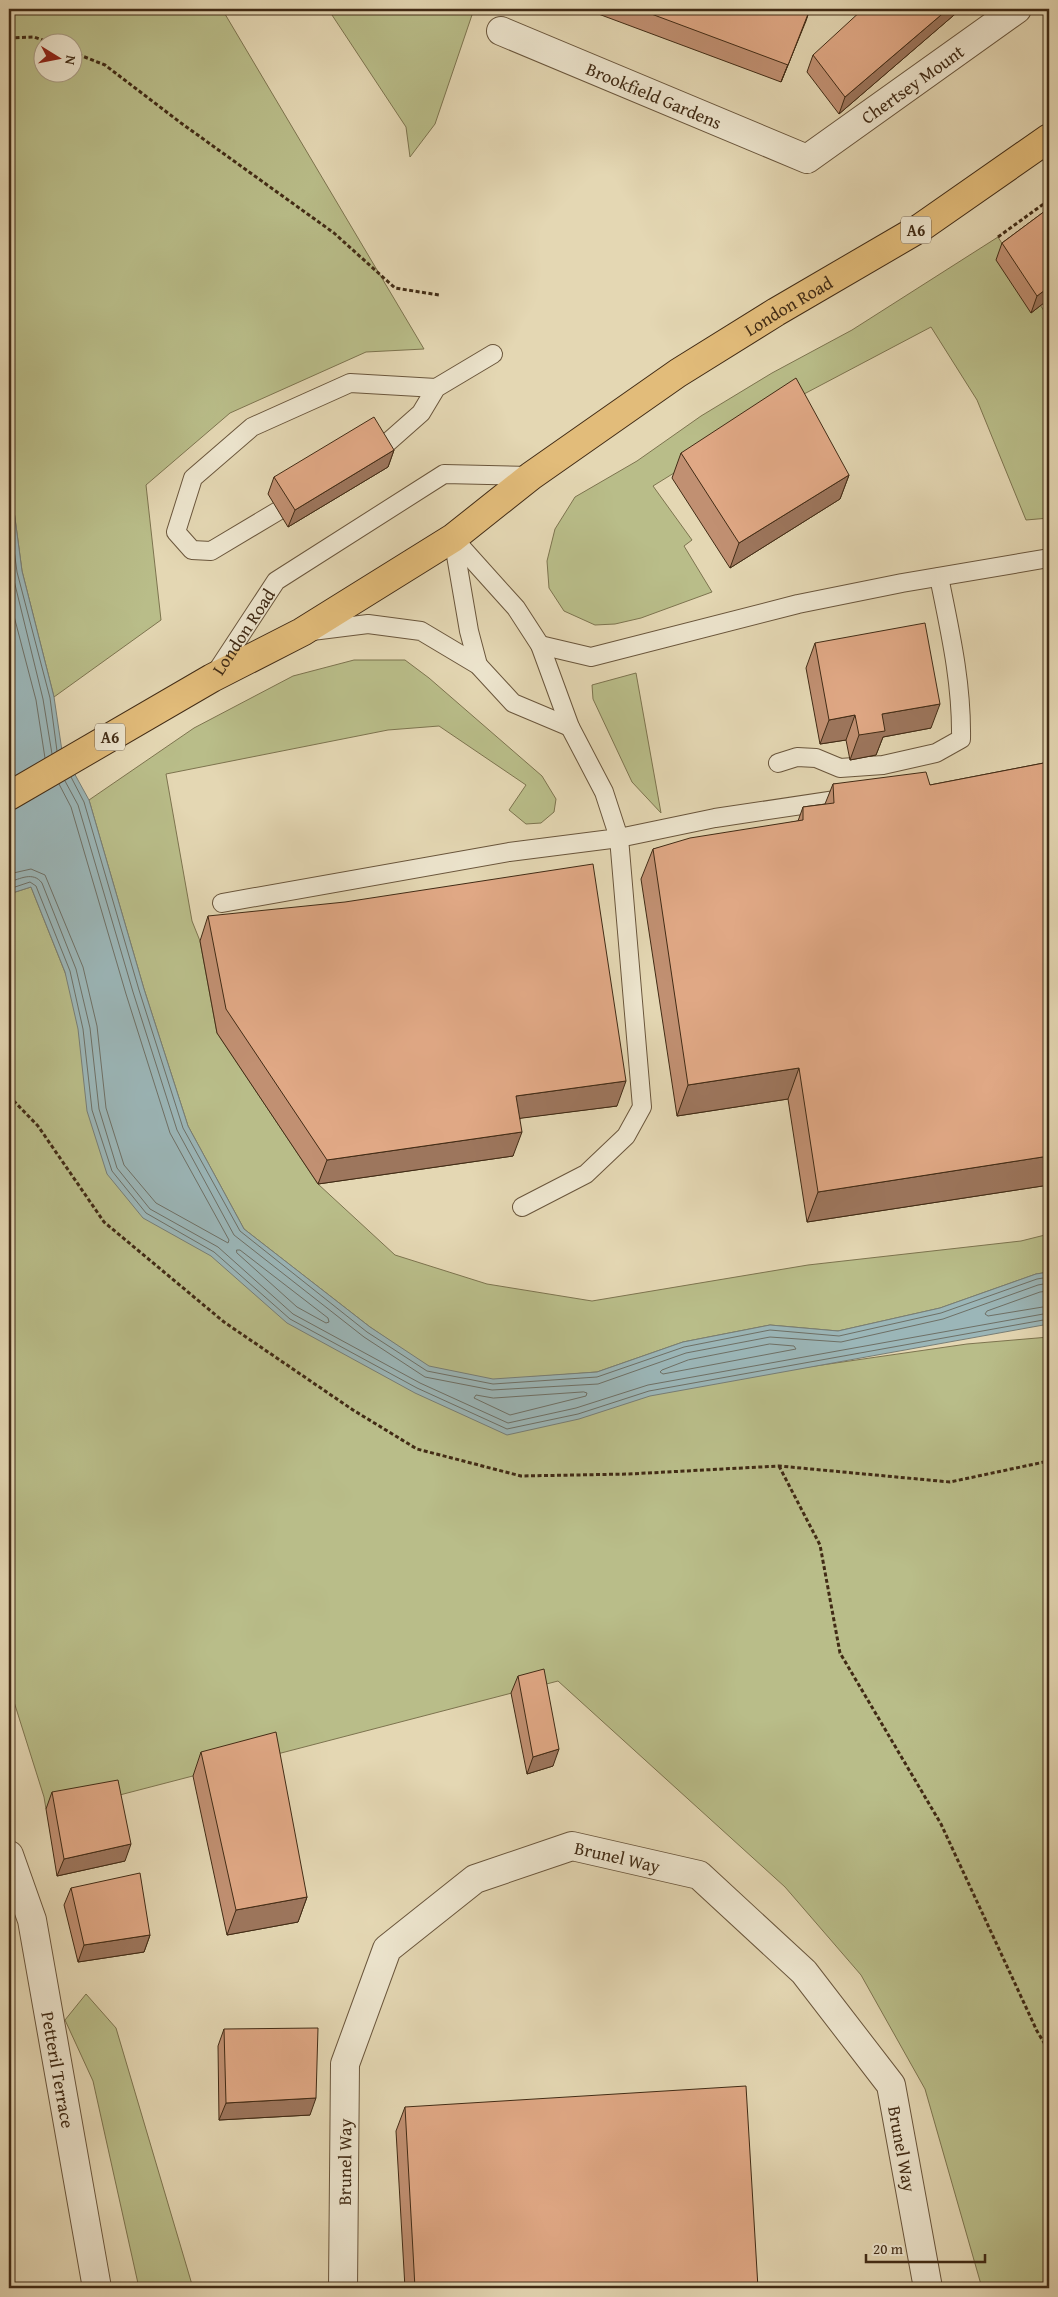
<svg xmlns="http://www.w3.org/2000/svg" width="1058" height="2297" font-family="'Gentium Book Plus',serif">
	<rect width="100%" height="100%" fill="#e4d7b3"/>
	<filter id="stains"><feTurbulence type="fractalNoise" baseFrequency=".004" numOctaves="4"/><feColorMatrix values="0 0 0 0 .2 0 0 0 0 .09 0 0 0 0 .02 0 0 0 .5 -.17"/></filter>
	<radialGradient id="worn" r=".72"><stop offset=".6" stop-color="#630" stop-opacity="0"/><stop offset="1" stop-color="#630" stop-opacity=".3"/></radialGradient>
	<path fill="#b9bd89" stroke="#7d744f" fill-rule="evenodd" d="M9,9h213l202,340 -58,3 -136,61 -84,72 15,135 -107,77 -32,-126 -13,-98zM42,42h30v30h-30z
		M328,9h146l-39,115 -25,33 -4,-30z
		M998,237l46,74 5,3v204l-23,2 -49,-120 -46,-73 -144,76 -134,83 39,54 -8,6 28,46 -71,26 -26,6 -20,1 -31,-14 -15,-23 -2,-27 8,-32 20,-32 62,-36 64,-45 71,-43 80,-43z
		M354,660h51l24,18 113,98 14,23 -2,13 -13,11 -15,1 -17,-14 17,-25 -87,-59 -51,4 -222,44 26,147 8,20 17,92 101,151 77,71 92,29 105,17 216,-36 213,-24 28,-7v38l-13,2 -96,34 -102,23 -68,-6 -87,17 -86,30 -65,5 96,16 339,-49 82,-7v951h-67l-57,-199 -64,-114 -76,-88 -227,-206 -446,116 -66,12 -2,-12 -35,-111v-792l22,-7 122,306 262,165 -45,-31 -126,-98 -56,-103 -44,-137 -55,-189 105,-72 99,-52z
		M636,673l25,140 -29,-31 -39,-83 -1,-14z
		M86,1994l30,34 77,260h-54l-46,-207 -28,-61z"/>
	<path fill="#9bb6b8" stroke="#777e77" d="M9,473l13,98 32,126 8,54 27,49 55,189 44,137 56,103 126,98 59,39 64,13 104,-7 86,-30 87,-17 68,6 102,-23 96,-34 13,-2v52l-399,72 -71,23 -72,16 -92,-42 -128,-70 -76,-67 -68,-38 -36,-44 -20,-63 -9,-82 -13,-57 -34,-85 -22,7z"/>
	<g fill="none" stroke-linecap="round" stroke-linejoin="round">
		<path stroke="#6e7066" stroke-width="1" d="M9,512l8,60 33,126 7,53
			M9,560l34,139 9,55
			M9,597l27,103 9,58
			M71,777l13,25 55,188 44,138 57,103 127,101 60,39 66,13 104,-7 87,-30 86,-17 69,6 102,-23 96,-34 12,-2
			M65,781l13,24 55,187 44,138 57,105 130,102 61,40 67,13 106,-6 88,-31 84,-16 71,5 102,-23 95,-34 11,-2
			M9,874l22,-5 14,6 38,92 14,59 9,82 18,57 32,38 72,40 1,-3 -59,-107 -44,-139 -55,-187 -12,-23
			M9,882c11,-3 24,-11 33,1l34,86 14,59 9,81 18,59 33,41 68,38 75,67 127,69 88,40 68,-15 72,-23 401,-72
			M9,889l21,-7 6,4 34,85 13,58 9,81 20,61 34,42 68,39 76,67 127,69 90,41 71,-15 71,-23 400,-72
			M237,1250h3l88,68 1,4 -3,1 -29,-16 -60,-54z
			M1049,1291l-9,1 -53,19 -2,3 3,2 61,-10
			M770,1344l24,2 2,3 -133,25 -3,-2 2,-2 26,-10z
			M584,1392l3,1 -1,3 -76,19 -36,-17 2,-3 17,3z"/>
		<defs>
			<g id="lane">
				<path d="M378,451l43,-38 15,-25 57,-34"/>
				<path d="M278,511l-67,40 -19,-1 -16,-18 17,-54 59,-51 98,-44 86,5"/>
				<path d="M453,538l16,93 9,34"/>
				<path d="M312,631l56,-7 53,7 57,34 35,38 57,24"/>
				<path d="M540,645l51,12 207,-53 104,-21 147,-25"/>
				<path id="s1" d="M215,674l61,-93 168,-107 87,2"/>
				<path d="M778,763l19,-6 19,1 24,10 43,-3 53,-12 25,-14c1,-56 -11,-108 -22,-162"/>
				<path d="M222,903l287,-51 110,-14 -15,-46 -34,-65 -30,-82 -24,-37 -63,-70"/>
				<path d="M522,1207l64,-33 40,-38 16,-29 -23,-269 96,-20 134,-20"/>
			</g>
			<g id="street">
				<path id="s2" d="M501,31l306,128 210,-150"/>
				<path id="s3" d="M9,1855l23,65 65,368"/>
				<path id="s4" d="M343,2288l2,-224 42,-115 88,-70 97,-33 127,29 105,97 87,113 37,203"/>
			</g>
			<g id="primary">
				<path id="s5" d="M9,796l203,-118 90,-46 151,-94 78,-62 147,-103 98,-61 144,-84 129,-90"/>
			</g>
		</defs>
		<use href="#lane" stroke="#6a563c" stroke-width="20"/>
		<use href="#street" stroke="#6a563c" stroke-width="30"/>
		<use href="#primary" stroke="#412b15" stroke-width="30"/>
		<path stroke="#412b15" stroke-width="3" stroke-dasharray="4 2.5" stroke-linecap="butt" d="M9,38l25,-1 14,5
			M72,52l33,13 76,58 153,110 61,55 44,7
			M998,237l51,-37
			M9,1096l29,30 66,96 120,100 129,88 64,39 104,27 108,-2 150,-8 171,16 99,-21
			M779,1466l41,79 20,108 101,171 96,207 12,20"/>
		<use href="#lane" stroke="#ede5ce" stroke-width="18"/>
		<use href="#street" stroke="#ede5ce" stroke-width="28"/>
		<use href="#primary" stroke="#e2bc7a" stroke-width="28"/>
	</g>
	<path fill="#c19072" stroke="#412b15" d="M585,9h225l-29,73z
		M961,9l-122,105 -32,-42 6,-17z
		M1049,208v91l-18,14 -35,-53 6,-17z
		M394,450l-6,17 -100,60 -20,-33 6,-17z
		M681,453l168,22 -9,24 -110,69 -58,-90z
		M815,643l116,85 -48,9 -7,18 -26,5 -4,-20 -26,4 -14,-76z
		M1049,762v423l-242,37 -19,-123 -111,17 -36,-237 12,-30 145,-28 5,-14 22,-3 8,-20 97,1z
		M208,916l409,190 -97,12 -7,38 -195,28 -101,-151 -17,-92z
		M518,1676l35,90 -26,8 -16,-81z
		M201,1752l106,145 -9,25 -71,13 -34,-159z
		M52,1792l73,69 -68,15 -11,-67z
		M71,1888l79,47 -6,17 -66,10 -14,-57z
		M224,2029l86,86 -91,5 -1,-74z
		M405,2107l353,181h-353l-9,-157z"/>
	<path fill="#9d765d" stroke="#412b15" d="M810,9l-4,12 -25,61 7,-17z
		M948,9h13l-122,105 6,-17z
		M1049,287v12l-18,14 6,-17z
		M394,450l-6,17 -100,60 7,-17z
		M849,475l-9,24 -110,69 9,-25z
		M940,704l-9,24 -48,9 -7,18 -26,5 9,-25 23,-21z
		M855,715l-9,25 -26,4 9,-24z
		M799,1068l-11,31 -111,17 11,-31z
		M626,1081l-9,25 -110,14 9,-24z
		M522,1132l-9,24 -195,28 9,-24z
		M1049,1156v29l-242,37 11,-30z
		M559,1749l-6,17 -26,8 6,-17z
		M131,1844l-6,17 -68,15 7,-17z
		M307,1897l-9,25 -71,13 9,-25z
		M150,1935l-6,17 -66,10 6,-17z
		M316,2098l-6,17 -91,5 7,-17z"/>
	<path fill="#e0a885" stroke="#412b15" d="M638,9h172l-22,56z
		M863,9h85l-103,88 -32,-42z
		M1049,208v79l-12,9 -35,-53z
		M796,378l53,97 -110,68 -58,-90z
		M374,417l20,33 -99,60 -21,-33z
		M925,623l15,81 -58,10 3,17 -26,4 -4,-20 -26,5 -14,-77z
		M1049,762v394l-231,36 -19,-124 -111,17 -35,-236 37,-11 113,-18v-13l31,-4 -1,-19 93,-12 4,13z
		M593,864l33,217 -110,15 6,36 -195,28 -101,-151 -18,-93 137,-14z
		M544,1669l15,80 -26,8 -15,-81z
		M276,1732l31,165 -71,13 -35,-158z
		M118,1780l13,64 -67,15 -12,-67z
		M140,1873l10,62 -66,10 -13,-57z
		M318,2028l-2,70 -90,5 -2,-74z
		M746,2086l12,202h-343l-10,-181z
		M9,2274l3,14h-3z"/>
	<g text-anchor="middle" dominant-baseline="central" stroke-width="4" stroke-linejoin="round" paint-order="stroke">
		<g fill="#ede5ce" stroke="#75634c" stroke-width="1">
			<rect x="901" y="216.5" width="30" height="27" rx="4"/>
			<rect x="95" y="723.5" width="30" height="27" rx="4"/>
		</g>
		<g font-size="16" font-weight="bold" fill="#412b15">
			<text x="916" y="230">A6</text>
			<text x="110" y="737">A6</text>
		</g>
		<g font-size="18" fill="#412b15" stroke="#ede5ce">
			<text stroke="none"><textPath href="#s2" startOffset="461">Chertsey Mount</textPath></text>
			<text stroke="none"><textPath href="#s2" startOffset="166">Brookfield Gardens</textPath></text>
			<text stroke="none"><textPath href="#s5" startOffset="922">London Road</textPath></text>
			<text stroke="none"><textPath href="#s1" startOffset="51">London Road</textPath></text>
			<text stroke="none"><textPath href="#s4" startOffset="608">Brunel Way</textPath></text>
			<text stroke="none"><textPath href="#s3" startOffset="221">Petteril Terrace</textPath></text>
			<text stroke="none"><textPath href="#s4" startOffset="1042">Brunel Way</textPath></text>
			<text stroke="none"><textPath href="#s4" startOffset="126">Brunel Way</textPath></text>
		</g>
	</g>
	<rect width="1058" height="2297" fill="none" stroke="#e4d7b3" stroke-width="30"/>
	<rect x="10" y="10" width="1038" height="2277" fill="none" stroke="#412b15" stroke-width="2.5"/>
	<rect x="15" y="15" width="1028" height="2267" fill="none" stroke="#412b15"/>
	<g transform="translate(58 58) rotate(100)"><circle r="24" fill="#ede5ce" stroke="#a89b84"/>
	<path d="M0-4L9 19L0 12L-9 19Z" fill="#8f2418"/>
	<text y="-8" font-size="14" font-weight="bold" text-anchor="middle" fill="#412b15">N</text>
	</g>
	<path d="M866 2254v8h119v-8" fill="none" stroke="#412b15" stroke-width="2.5"/>
	<text x="873" y="2254" font-size="15" fill="#412b15" stroke="#ede5ce" stroke-width="4" paint-order="stroke">20 m</text>
	<rect width="100%" height="100%" filter="url(#stains)"/>
	<rect width="100%" height="100%" fill="url(#worn)"/>
</svg>
